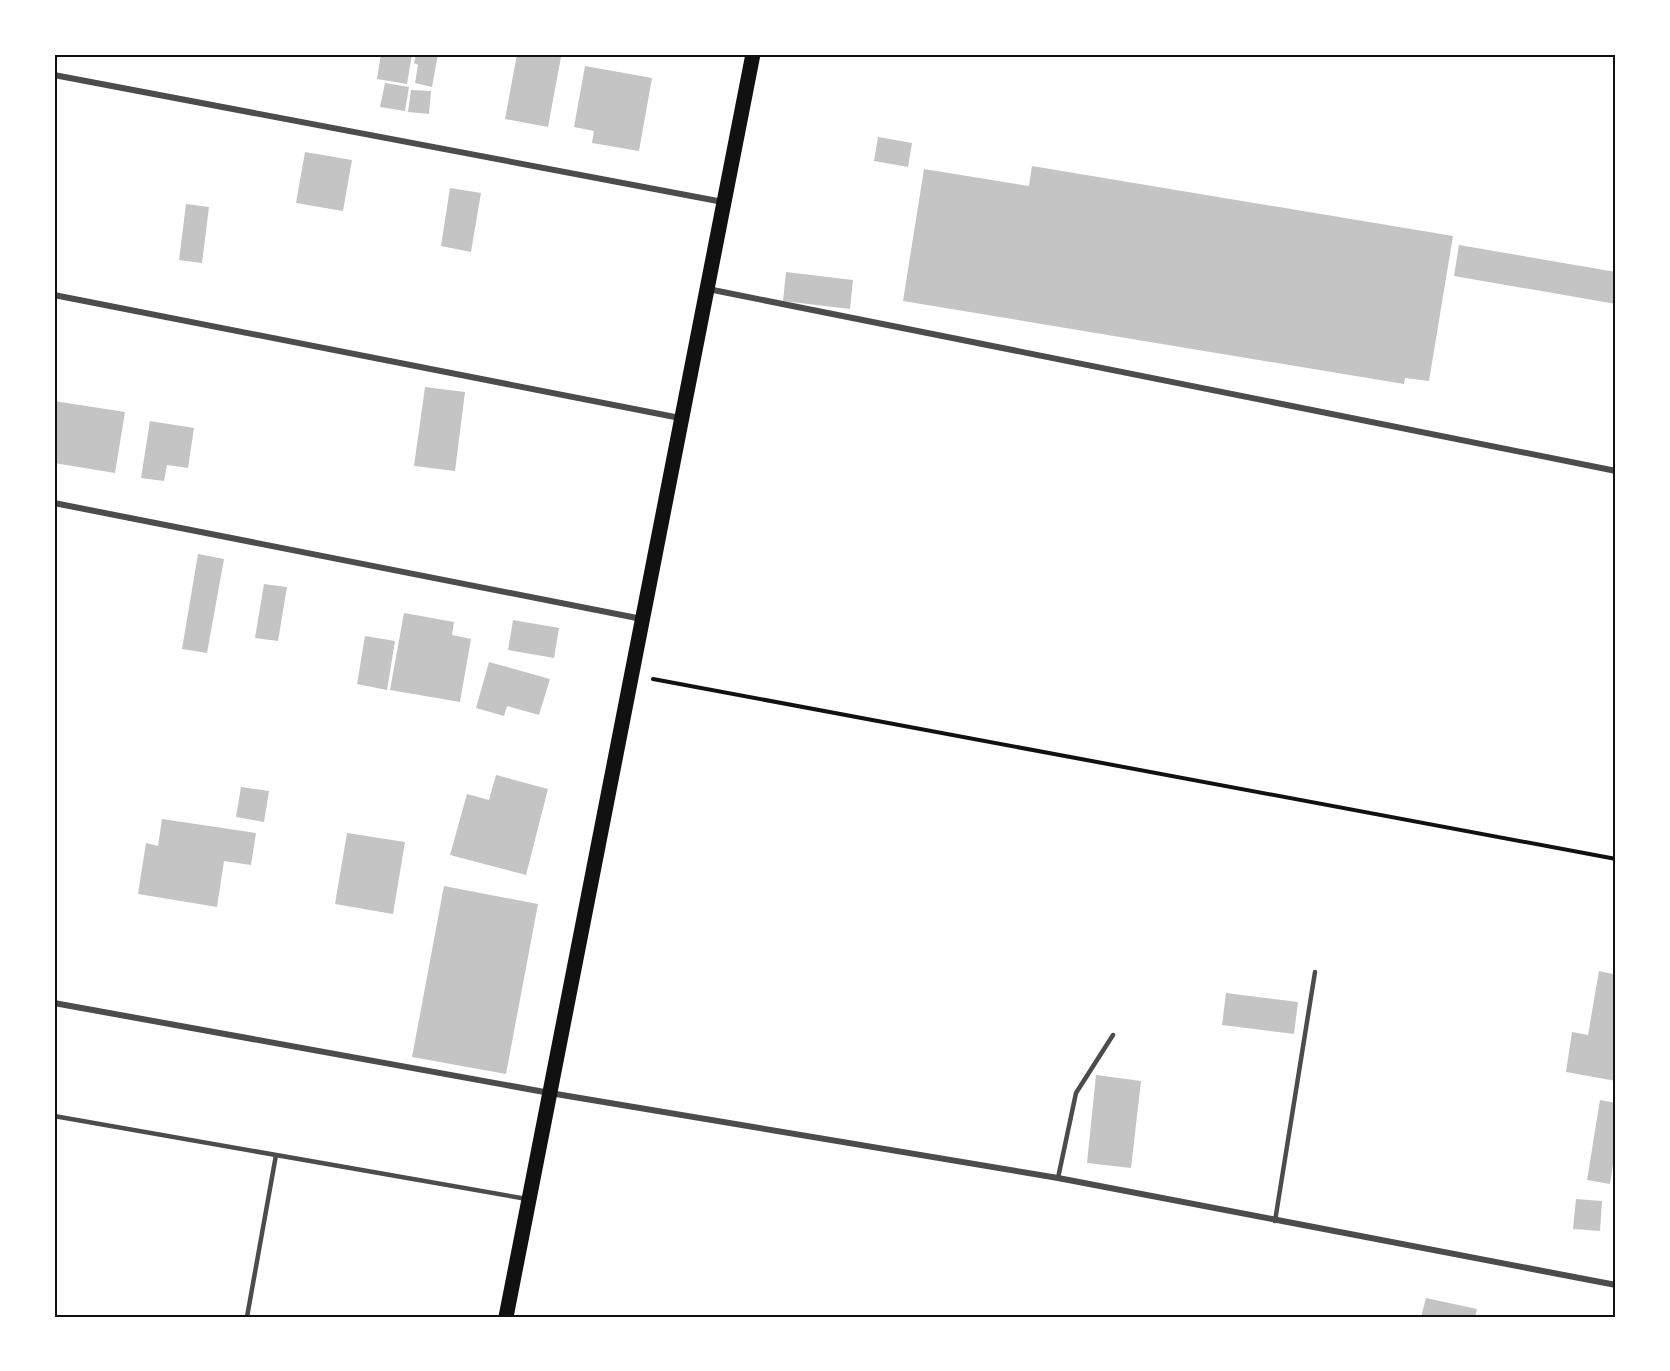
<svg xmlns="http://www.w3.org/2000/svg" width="1670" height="1371" font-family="'PT Sans Narrow',sans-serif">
	<rect width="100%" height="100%" fill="#fff"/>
	<path fill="#c4c4c4" d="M381,54h31l-5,30 -30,-5z
		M416,54h22l-6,33 -17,-4 3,-18 -4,-2z
		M517,54h31l13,3 -13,70 -43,-8z
		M585,66l67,12 -13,73 -47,-8 2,-12 -20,-4z
		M385,83l24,4 -4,24 -25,-4z
		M411,90l20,1 -2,23 -21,-2z
		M878,137l34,6 -4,24 -34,-6z
		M305,152l47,8 -9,51 -47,-8z
		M1032,166l421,70 -24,145 -24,-3 -1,6 -501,-83 21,-132 105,17z
		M450,188l31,5 -10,59 -30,-6z
		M186,204l23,3 -7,56 -23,-3z
		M1459,245l157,27v32l-162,-28z
		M786,272l67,8 -3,29 -67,-8z
		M425,387l40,5 -10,79 -41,-5z
		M54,401l71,11 -10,61 -61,-10z
		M150,421l44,7 -6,40 -21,-3 -3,16 -23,-3z
		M198,554l26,5 -17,94 -25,-4z
		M264,584l23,3 -9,54 -23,-3z
		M404,613l50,9 -2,13 19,4 -11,63 -70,-12z
		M513,620l46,8 -5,30 -46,-8z
		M365,636l30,5 -8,49 -30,-6z
		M489,662l61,17 -11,36 -32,-9 -3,10 -28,-8z
		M496,775l52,14 -22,86 -76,-20 17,-61 22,6z
		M241,787l28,4 -5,31 -28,-5z
		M162,819l94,14 -5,32 -27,-4 -7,46 -79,-13 8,-51 12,3z
		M347,833l58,9 -12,72 -58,-10z
		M444,886l94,18 -32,170 -94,-17z
		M1615,961l1,120 -50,-9 6,-40 16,3 11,-64 14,3z
		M1226,993l72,9 -4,32 -72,-9z
		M1096,1075l45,6 -10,87 -44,-5z
		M1600,1100l16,3v41l-6,40 -23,-4z
		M1576,1199l26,2 -2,30 -27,-2z
		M1426,1298l51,11 -2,8h-54z"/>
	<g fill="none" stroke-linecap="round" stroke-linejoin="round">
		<path stroke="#111" stroke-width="4" d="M653,679l963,180"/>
		<path stroke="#4c4c4c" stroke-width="4.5" d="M54,1116l473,83
			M1058,1178l18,-85 37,-58
			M1275,1221l40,-249
			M247,1317l29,-162"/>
		<path stroke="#4c4c4c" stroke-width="6" d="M54,75l669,127
			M708,289l908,182
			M54,295l626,123
			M54,503l588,116
			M54,1003l496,90 508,85 558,107"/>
		<path stroke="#111" stroke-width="15" d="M506,1317l247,-1263"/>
	</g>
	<rect width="1670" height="1371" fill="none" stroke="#ffffff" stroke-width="111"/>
	<rect x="56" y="56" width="1558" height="1260" fill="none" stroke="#111" stroke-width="2"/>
</svg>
